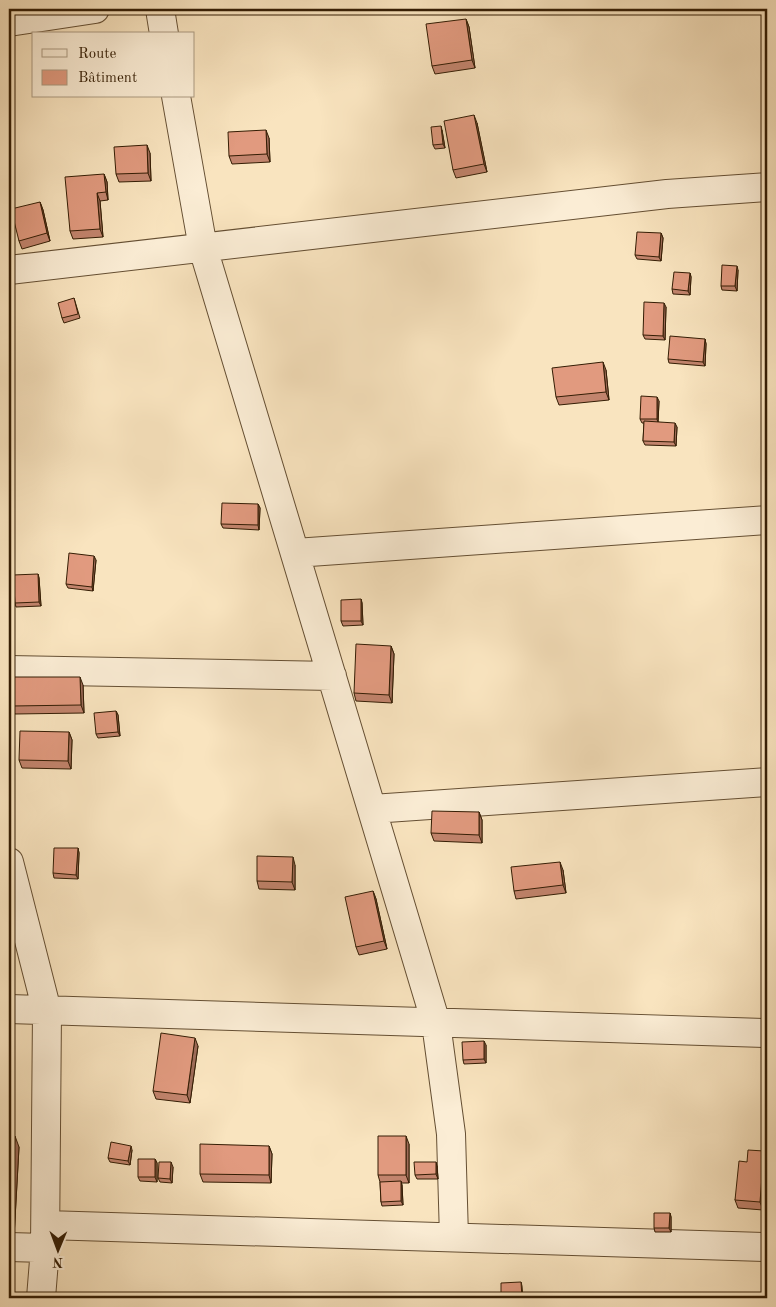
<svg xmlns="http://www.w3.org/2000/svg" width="776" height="1307" font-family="'Old Standard TT',serif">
	<rect width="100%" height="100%" fill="#f9e4bf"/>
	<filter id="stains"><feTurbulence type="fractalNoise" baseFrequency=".004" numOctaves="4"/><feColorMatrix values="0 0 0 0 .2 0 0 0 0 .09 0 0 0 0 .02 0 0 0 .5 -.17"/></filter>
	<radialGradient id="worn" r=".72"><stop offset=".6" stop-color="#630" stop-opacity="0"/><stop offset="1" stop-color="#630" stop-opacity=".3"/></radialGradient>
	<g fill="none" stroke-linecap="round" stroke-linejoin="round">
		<defs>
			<path id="minor" d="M160,9l4,25
				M9,22l86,-13
				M176,96l27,152 233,775 15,111 3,103
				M9,270l658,-76 100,-7
				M295,553l472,-33
				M9,670l323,6
				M372,809l395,-27
				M9,862l38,149 -2,237 -4,50
				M9,1009l758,24
				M46,1225l721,22
				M9,1247l36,1"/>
		</defs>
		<use href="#minor" stroke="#654f33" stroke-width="30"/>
		<use href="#minor" stroke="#fbedd5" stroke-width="28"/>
	</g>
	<path fill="#c2846d" stroke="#341d04" d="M706,9h26v2l-25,1z
		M466,19l3,8 6,41 -40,6 -3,-8z
		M477,123l10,49 -31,6 -3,-8z
		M442,130l3,18 -10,1 -2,-4z
		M269,138l1,24 -38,2 -3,-8z
		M150,153l1,28 -32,1 -3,-8z
		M104,174l3,8 1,18 -8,1 3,36 -30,2 -3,-8z
		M40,202l3,8 7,31 -28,8 -3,-8z
		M661,233l2,5 -2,23 -24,-2 -2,-4z
		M738,270l-1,21 -15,-1 -1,-4z
		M690,273l1,4 -1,18 -17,-1 -1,-5z
		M74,298l6,20 -16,5 -2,-5z
		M666,307l-1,33 -20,-1 -2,-4z
		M705,339l1,5 -1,22 -36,-3 -1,-4z
		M606,370l3,30 -50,5 -3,-8z
		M659,401l-1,21 19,5 -1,19 -31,-1 -2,-4 1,-18h-2l-2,-4z
		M258,504l2,4 -1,22 -36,-2 -2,-4z
		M96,560l-3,31 -25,-3 -2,-4z
		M38,574l1,4 2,28 -25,1 -1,-4z
		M361,599l1,4 1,22 -20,1 -2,-5z
		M391,646l3,8 -2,49 -36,-2 -2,-8z
		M83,685l1,28 -69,1 -3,-8z
		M116,711l2,4 2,21 -22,2 -2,-4z
		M69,732l3,8 -1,29 -49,-1 -3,-8z
		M479,812l3,8v23l-48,-2 -3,-8z
		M78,848l1,5 -1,26 -24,-1 -1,-5z
		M295,865v25l-36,-1 -2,-8z
		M563,870l3,23 -50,6 -2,-8z
		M373,891l3,8 11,50 -28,6 -3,-8z
		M486,1045v18l-22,1 -1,-4z
		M198,1046l-8,57 -34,-4 -3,-8z
		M9,1135l10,12 -5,90h-5z
		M409,1144v39h-8l1,2 1,20 -21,1 -1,-4 -1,-20 -2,-7z
		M269,1146l3,8 -1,29 -68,-1 -3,-8z
		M132,1150l-2,15 -20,-3 -2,-4z
		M764,1151l3,8 -4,51 -25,-2 -3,-8 12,-38z
		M155,1159l2,4v19l-17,-1 -2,-4z
		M437,1166l1,13h-21l-2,-4z
		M173,1167l-1,16 -12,-1 -2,-4z
		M670,1213l1,4v15h-16l-1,-4z"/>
	<path fill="#9e6c59" stroke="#341d04" d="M466,19l3,8 6,41 -3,-8z
		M474,115l3,8 10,49 -3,-8z
		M441,126l1,4 3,18 -2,-4z
		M266,130l3,8 1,24 -3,-8z
		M147,145l3,8 1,28 -3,-8z
		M104,174l3,8 1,18 -2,-8z
		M97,193l3,8 3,36 -3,-8z
		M40,202l3,8 7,31 -3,-8z
		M661,233l2,5 -2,23 -2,-4z
		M737,266l1,4 -1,21 -2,-5z
		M690,273l1,4 -1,18 -2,-4z
		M664,303l2,4 -1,33 -2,-4z
		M705,339l1,5 -1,22 -2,-4z
		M603,362l3,8 3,30 -3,-8z
		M657,397l2,4 -1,22 -1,-4z
		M675,423l2,4 -1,19 -2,-4z
		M258,504l2,4 -1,22 -1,-5z
		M94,556l2,4 -3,31 -1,-4z
		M38,574l1,4 2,28 -2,-4z
		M361,599l1,4 1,22 -2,-4z
		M391,646l3,8 -2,49 -3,-8z
		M80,677l3,8 1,28 -3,-8z
		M116,711l2,4 2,21 -2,-4z
		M69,732l3,8 -1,29 -3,-8z
		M479,812l3,8v23l-3,-8z
		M78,848l1,5 -1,26 -2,-4z
		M293,857l2,8v25l-3,-8z
		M560,862l3,8 3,23 -3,-8z
		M373,891l3,8 11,50 -3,-8z
		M195,1038l3,8 -8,57 -3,-8z
		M484,1041l2,4v18l-2,-4z
		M15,1136l4,11 -5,90 -4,-11z
		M406,1136l3,8v39l-3,-8z
		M131,1146l1,4 -2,15 -2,-4z
		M269,1146l3,8 -1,29 -2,-8z
		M764,1151l3,8 -4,51 -3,-8z
		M155,1159l2,4v19l-2,-5z
		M171,1162l2,5 -1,16 -2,-4z
		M436,1162l1,4 1,13 -2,-5z
		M401,1181l1,4 1,20 -2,-4z
		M670,1213l1,4v15l-2,-4z
		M521,1282l1,4 1,12h-1z"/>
	<path fill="#e19a7f" stroke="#341d04" d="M466,19l6,41 -40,6 -6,-42z
		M474,115l10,49 -31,6 -9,-49z
		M441,126l2,18 -10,1 -2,-18z
		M266,130l1,24 -38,2 -1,-24z
		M147,145l1,28 -32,1 -2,-27z
		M104,174l2,18 -9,1 3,36 -30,2 -5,-54z
		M40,202l7,31 -28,8 -8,-32z
		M637,232l24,1 -2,24 -24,-2z
		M722,265l15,1 -2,20h-14z
		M674,272l16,1 -2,18 -16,-2z
		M74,298l4,16 -16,4 -4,-15z
		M644,302l20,1 -1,33 -20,-1z
		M670,336l35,3 -2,23 -35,-3z
		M603,362l3,30 -50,5 -4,-29z
		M641,396l16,1v22h-17z
		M644,421l31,2 -1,19 -31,-1z
		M222,503l36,1v21l-37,-1z
		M69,553l25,3 -2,31 -26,-3z
		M38,574l1,28 -24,1 -2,-28z
		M361,599v22h-20v-21z
		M356,644l35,2 -2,49 -35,-2z
		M12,677h68l1,28 -69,1z
		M116,711l2,21 -22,2 -2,-21z
		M20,731l49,1 -1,29 -49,-1z
		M432,811l47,1v23l-48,-2z
		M54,848h24l-2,27 -23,-2z
		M257,856l36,1 -1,25 -35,-1z
		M560,862l3,23 -49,6 -3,-24z
		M373,891l11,50 -28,6 -11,-50z
		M161,1033l34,5 -8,57 -34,-4z
		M484,1041v18l-21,1 -1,-18z
		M9,1135l6,1 -5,90h-1z
		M378,1136h28v39h-28z
		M111,1142l20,4 -3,15 -20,-3z
		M200,1144l69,2v29l-69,-1z
		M748,1150l16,1 -4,51 -25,-2 4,-39 8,1z
		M138,1159h17v18h-17z
		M159,1162h12l-1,17 -12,-1z
		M414,1162h22v12l-21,1z
		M401,1181v20l-20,1 -1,-20z
		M654,1213h16l-1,15h-15z
		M521,1282l1,16h-21v-15z"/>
	<rect width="776" height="1307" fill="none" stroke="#f9e4bf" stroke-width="30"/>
	<rect x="10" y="10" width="756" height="1287" fill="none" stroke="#341d04" stroke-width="2.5"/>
	<rect x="15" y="15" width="746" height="1277" fill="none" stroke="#341d04"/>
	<rect x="32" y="32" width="162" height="65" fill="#fbedd5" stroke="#ab9a81"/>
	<rect x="42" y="49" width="25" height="8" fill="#fbedd5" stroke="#ab9a81"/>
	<text x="78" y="58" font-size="15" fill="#341d04">Route</text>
	<rect x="42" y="70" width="25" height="15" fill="#e19a7f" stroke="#ab9a81"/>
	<text x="78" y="82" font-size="15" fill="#341d04">Bâtiment</text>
	<g transform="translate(58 1250) rotate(181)" stroke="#fbedd5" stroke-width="4" paint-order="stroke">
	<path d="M0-4L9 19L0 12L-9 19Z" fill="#341d04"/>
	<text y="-8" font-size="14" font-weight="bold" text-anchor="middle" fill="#341d04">N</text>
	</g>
	<rect width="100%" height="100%" filter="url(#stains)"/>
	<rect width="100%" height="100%" fill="url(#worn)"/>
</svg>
